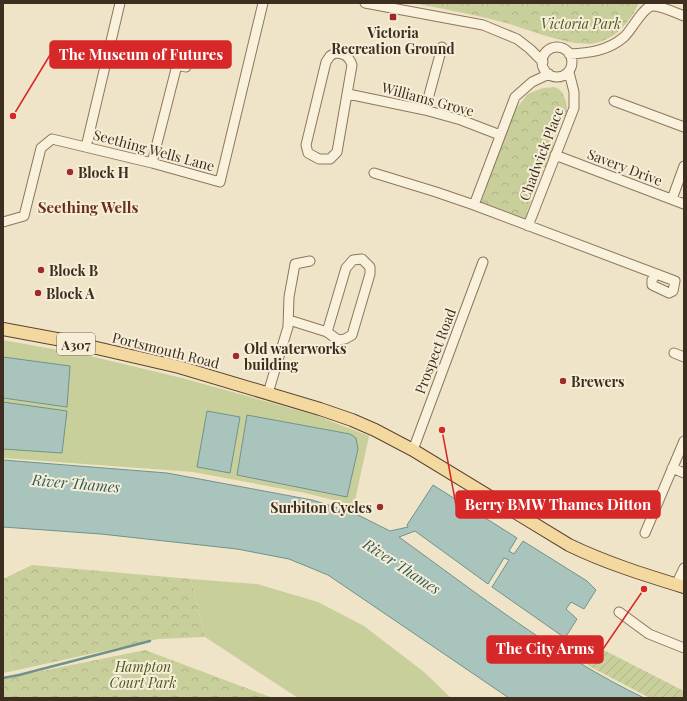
<svg xmlns="http://www.w3.org/2000/svg" width="687" height="701" font-family="'Playfair Display',serif">
	<defs>
		<pattern id="forest-crowns" width="20" height="18" patternUnits="userSpaceOnUse"><rect width="20" height="18" fill="#c9cf9b"/><path d="M2 6a3 3 0 1 1 6 0M12 15a3 3 0 1 1 6 0" fill="none" stroke="#aeb285"/></pattern>
		<pattern id="garden-furrows" width="10" height="10" patternUnits="userSpaceOnUse"><rect width="10" height="10" fill="#c9cf9b"/><path d="M-1 1l2-2M0 10L10 0M9 11l2-2" fill="none" stroke="#aeb285"/></pattern>
	</defs>
	<rect width="100%" height="100%" fill="#f0e4c8"/>
	<path fill="#c9cf9b" d="M3,340l83,15 96,23 133,37 54,21 -15,69 -49,-12 -112,-21 -190,-14v-9l59,4 4,-41 -63,-10v-4l63,9 4,-41 -67,-9z
		M191,579l66,5 61,18 46,24 60,46 27,26h-153l-93,-61z
		M3,620l10,51 -10,2z"/>
	<path fill="url(#forest-crowns)" d="M413,3h226c-9,18 -22,35 -43,40 -24,5 -66,-13 -90,-20 -30,-8 -62,-14 -93,-20z
		M554,87c11,2 15,20 12,30l-3,-2 -10,30 3,2 -9,20h-3l-17,45 3,2 -4,6 -46,-15 35,-95 12,-15 5,-3 11,-4z
		M32,565l159,14 14,58 -47,2 -145,32 -10,-51v-41z
		M145,650l128,48h-270v-19z"/>
	<path fill="url(#garden-furrows)" d="M596,646l88,45v7h-34l-61,-32 -4,-4z"/>
	<path fill="#a9c4bc" stroke="#6f938a" d="M3,357l67,9 -3,41 -64,-9z
		M3,402l64,9 -5,42 -59,-4z
		M207,411l33,6 -10,56 -33,-6z
		M247,415l103,19 6,4 2,11 -11,48 -110,-22z
		M3,460l164,13 81,15 64,12 42,13 36,18 18,-4 -1,-2 26,-40 84,53 -8,13 5,3 9,-13 64,40 9,9 -12,19 -13,-7 -5,7 11,10 -12,19 -73,-51 17,-27 -5,-2 -16,26 -73,-53 -16,6c79,57 156,118 245,161h-135l-181,-123 -39,-16 -52,-10 -136,-15 -98,-7z"/>
	<g fill="none" stroke-linecap="round" stroke-linejoin="round">
		<path stroke="#6f938a" stroke-width="2.5" d="M3,678l16,-3 131,-34"/>
		<defs>
			<path id="minor" d="M365,3l118,22 34,14 13,10 13,13
				M542 62a15 15 0 1 1 30 0a15 15 0 1 1-30 0Z
				M335,53c9,0 14,3 17,12l-15,87 -7,7h-11l-11,-6 -2,-8 20,-83 4,-6z
				M569,54c20,-1 39,-3 55,-17 8,-7 18,-29 28,-31 8,-1 24,7 32,10
				M165,62l21,5
				M549,74l-17,8 -17,15 -41,108 201,76 -2,10 -4,2 -17,-8v-5l4,-6
				M348,94l77,16 36,10 39,15
				M614,101l70,26
				M425,110l17,-63
				M86,147l34,-144
				M555,155l129,49
				M152,163l25,-98
				M374,173l62,19 38,13
				M672,199l12,-33
				M3,222l21,-6 17,-68 11,-9 100,24 68,19 43,-179
				M528,226l46,-118v-16l-5,-20
				M289,320l38,12 11,8 7,-1 7,-4 18,-61v-7l-8,-8 -9,1 -7,8 -19,64
				M674,353l10,4
				M268,393l20,-66 1,-30 6,-33 15,-3
				M413,450l70,-188
				M672,468l12,5
				M645,533l39,-92
				M676,585l8,-17
				M619,612l30,22 35,14"/>
			<path id="major" d="M3,329l59,11 117,27 141,42 32,11 23,10 38,20 156,95c37,18 76,30 115,42"/>
		</defs>
		<use href="#minor" stroke="#8d765c" stroke-width="11"/>
		<use href="#major" stroke="#5b4430" stroke-width="14"/>
		<use href="#minor" stroke="#faf1dc" stroke-width="9"/>
		<use href="#major" stroke="#f3d9a0" stroke-width="12"/>
	</g>
	<g fill="#9e2a2b" stroke="#f7eed8" stroke-width="1.5">
		<rect x="389" y="13" width="8" height="8" rx="2"/>
		<circle cx="70" cy="172" r="4"/>
		<circle cx="41" cy="270" r="4"/>
		<circle cx="38" cy="293" r="4"/>
		<circle cx="236" cy="356" r="4"/>
		<circle cx="563" cy="381" r="4"/>
		<circle cx="380" cy="507" r="4"/>
	</g>
	<g text-anchor="middle" dominant-baseline="central" stroke-width="4" stroke-linejoin="round" paint-order="stroke">
		<rect fill="#f7eed8" stroke="#756857" stroke-width="1" x="57" y="333" width="38" height="22" rx="3"/>
		<g font-size="13" font-weight="bold" fill="#3d2e20">
			<text x="76" y="344">A307</text>
		</g>
		<g font-size="14" font-style="italic" fill="#4d5a26" stroke="#f7eed8">
			<text x="581" y="23">Victoria Park</text>
			<text x="143" y="666">Hampton<tspan x="143" dy="16">Court Park</tspan></text>
		</g>
		<g font-size="14" font-weight="bold" fill="#3d2e20" stroke="#f7eed8" text-anchor="start">
			<text x="393" y="32" text-anchor="middle">Victoria<tspan x="393" dy="16">Recreation Ground</tspan></text>
			<text x="78" y="172">Block H</text>
			<text x="49" y="270">Block B</text>
			<text x="46" y="293">Block A</text>
			<text x="244" y="348">Old waterworks<tspan x="244" dy="16">building</tspan></text>
			<text x="571" y="381">Brewers</text>
			<text x="372" y="507" text-anchor="end">Surbiton Cycles</text>
		</g>
		<g font-size="14" fill="#3d2e20" stroke="#f7eed8">
			<text transform="translate(428 99) rotate(15)">Williams Grove</text>
			<text transform="translate(154 150) rotate(15)">Seething Wells Lane</text>
			<text transform="translate(541 154) rotate(-69)">Chadwick Place</text>
			<text transform="translate(625 167) rotate(21)">Savery Drive</text>
			<text transform="translate(166 350) rotate(14)">Portsmouth Road</text>
			<text transform="translate(435 351) rotate(-69)">Prospect Road</text>
		</g>
		<g font-size="15" font-weight="bold" fill="#6b2e1e" stroke="#f7eed8">
			<text x="88" y="207">Seething Wells</text>
		</g>
		<g font-size="15" font-style="italic" fill="#2f5d5a" stroke="#f7eed8">
			<text transform="translate(76 483) rotate(5)">River Thames</text>
			<text transform="translate(402 566) rotate(33)">River Thames</text>
		</g>
	</g>
	<path fill="none" stroke="#d62828" stroke-width="1.5" d="M13 116L50 55M442 430L456 505M644 589L603 649"/>
	<g fill="#d62828" stroke="#f7eed8" stroke-width="1.5">
		<circle cx="13" cy="116" r="4"/>
		<circle cx="442" cy="430" r="4"/>
		<circle cx="644" cy="589" r="4"/>
	</g>
	<g fill="#d62828" stroke="#d62828" stroke-width="1.5">
		<rect x="50" y="41" width="181" height="27" rx="4"/>
		<rect x="456" y="491" width="204" height="27" rx="4"/>
		<rect x="487" y="636" width="116" height="27" rx="4"/>
	</g>
	<g font-size="15" text-anchor="middle" font-weight="bold" fill="#fff">
		<text x="141" y="60">The Museum of Futures</text>
		<text x="558" y="510">Berry BMW Thames Ditton</text>
		<text x="545" y="654">The City Arms</text>
	</g>
	<rect width="687" height="701" fill="none" stroke="#3d2e20" stroke-width="8"/>
</svg>
